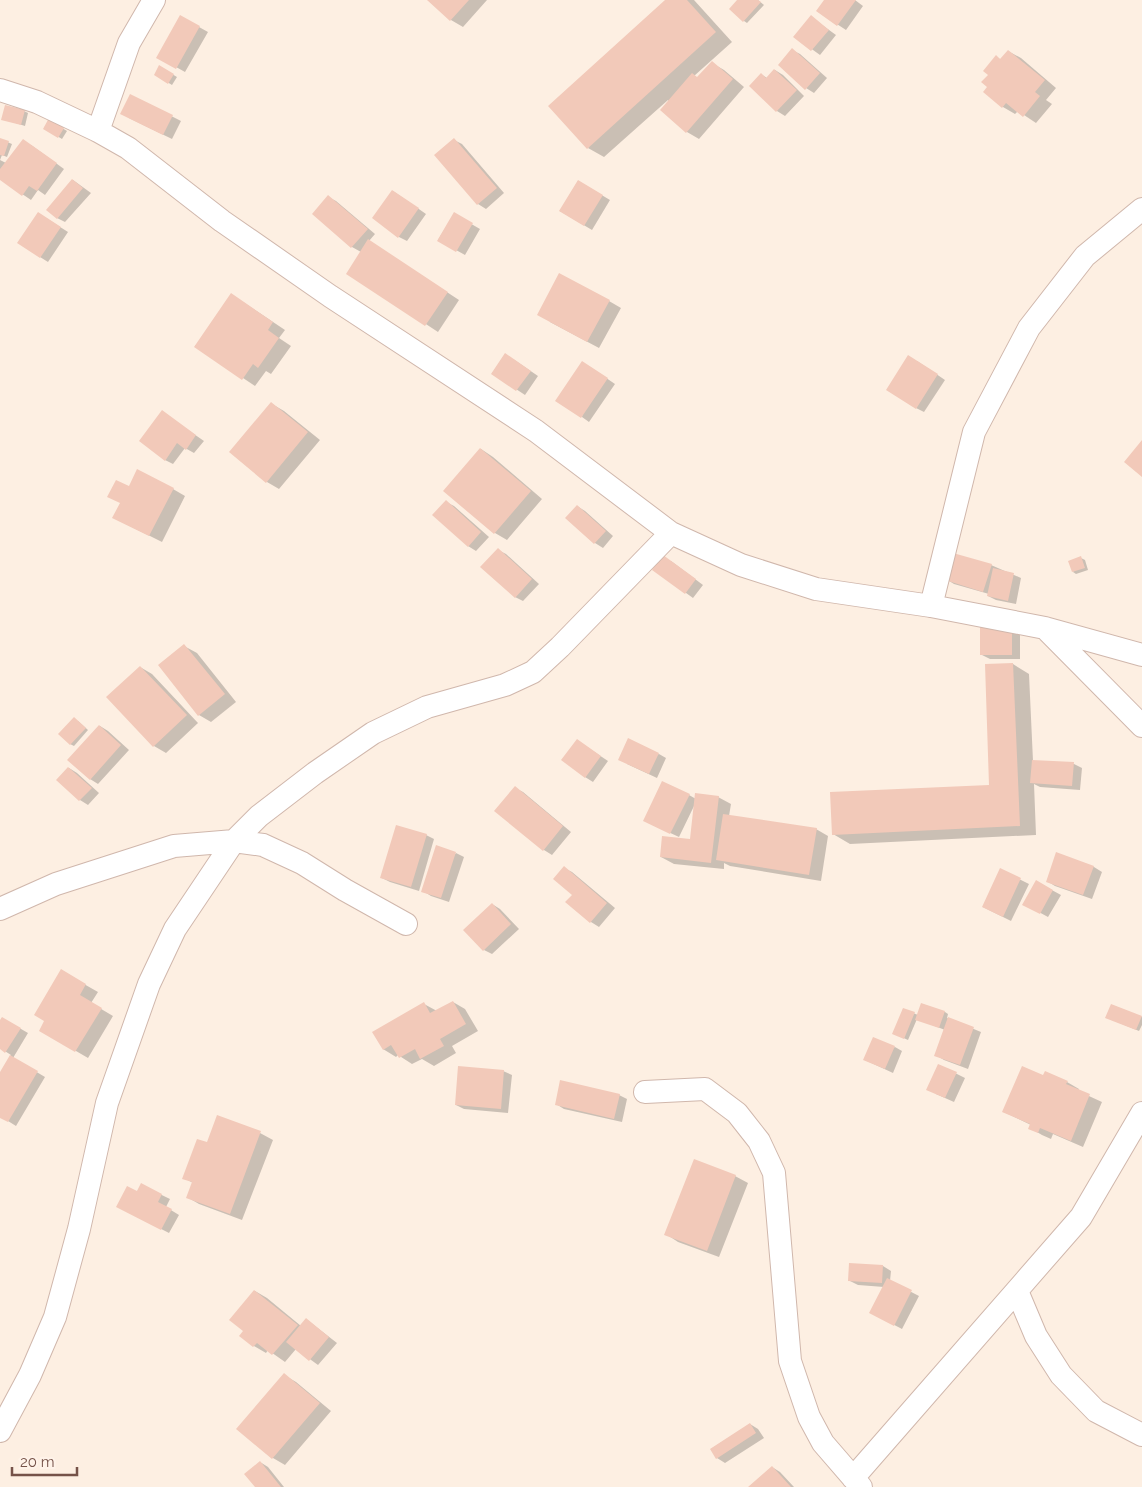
<svg xmlns="http://www.w3.org/2000/svg" width="1142" height="1487" font-family="Raleway,sans-serif">
	<rect width="100%" height="100%" fill="#fdefe2"/>
	<path fill="#0003" d="M428,0h59l-24,27 -12,-7z
		M667,0h27l38,42 -38,34 4,2 14,-15 12,7 20,17 -45,52 -12,-7 -19,-32 -64,57 -16,-9z
		M739,0h19l6,5 -17,18 -3,-2z
		M825,0h30l8,6 -17,24 -29,-19z
		M181,17l27,15 -23,40 -27,-15z
		M811,17l25,18 -16,20 -25,-18z
		M792,50l8,4 27,24 -13,15 -8,-5z
		M1008,51l13,7 35,30 -10,12 6,4 -16,19 -18,-12 -3,3 -12,-7 -18,-15 4,-5 8,-30 4,3z
		M160,67l17,10 -5,8 -16,-10z
		M775,70l8,5 21,21 -19,20 -8,-5 -26,-25 10,-12 6,4z
		M130,95l51,26 -9,18 -43,-21z
		M24,111l4,2 -3,13 -22,-7z
		M49,120l18,11 -5,8 -18,-11z
		M0,139l12,5 -5,13 -5,-2 -2,5 6,3 25,-18 33,24 -19,26 -7,-5 -7,10 -31,-21z
		M454,140l8,4 42,49 -18,16 -8,-5 -42,-49z
		M73,180l18,13 -26,29 -8,-4z
		M578,181l32,19 -18,30 -32,-19z
		M393,191l33,23 -19,27 -8,-4z
		M328,197l8,4 39,33 -6,7 90,59 -21,32 -90,-59 13,-21 -9,-5z
		M454,214l26,15 -15,26 -27,-15z
		M46,218l22,14 -20,30 -8,-5z
		M609,301l12,7 -22,40 -49,-26z
		M243,302l42,28 -6,8 12,8 -20,28 -5,-3 -11,15 -60,-40z
		M513,359l25,17 -13,19 -33,-22z
		M917,361l28,19 -21,32 -8,-4z
		M590,367l25,17 -26,38 -7,-5z
		M272,404l12,7 36,29 -41,49 -12,-7z
		M162,412l42,29 -10,12 -9,-5 -12,16 -8,-4z
		M481,449l12,8 49,42 -35,41 -12,-7 -50,-42z
		M129,487l44,2 12,7 -23,46 -36,-18z
		M446,502l8,4 35,31 -13,14 -8,-5z
		M577,506l8,5 28,25 -10,12 -8,-5z
		M498,550l8,4 33,30 -16,17 -8,-4z
		M1081,558l4,2 3,10 -12,4 -3,-2z
		M671,561l32,24 -10,13 -39,-28z
		M991,565l30,13 -5,26 -20,-4 -8,-4 1,-2 -35,-10 -8,-5z
		M1020,627v32h-30l-8,-4z
		M184,646l13,7 39,49 -25,20 -12,-7z
		M1013,664l16,10 4,87 41,3 8,4 -2,22 -40,-3 -6,-3 2,51 -186,9 -17,-10 158,-48z
		M140,667l12,7 46,49 -32,30 -12,-7z
		M78,721l10,9 -14,16 -4,-2z
		M100,726l8,5 21,19 -31,34 -8,-5z
		M584,745l24,16 -15,21 -8,-5z
		M659,754l7,4 -9,20 -30,-14z
		M69,768l8,5 22,20 -11,12 -8,-5 -22,-20z
		M515,788l8,4 48,40 -19,23 -8,-5z
		M689,795l7,4 22,-2 13,7 -2,12 87,13 12,7 -7,45 -91,-15 -6,-3v6l-50,-5 -13,-7 30,-17 4,-36 -16,33 -26,-12z
		M426,835l8,4 -15,52 -29,-9 -8,-4z
		M456,853l8,4 -15,45 -18,-6 -8,-5z
		M1057,854l37,13 8,5 -10,27 -37,-13 -8,-5z
		M564,868l8,4 43,36 -16,19 -8,-5 -24,-20 6,-7z
		M1001,870l28,14 -18,37 -28,-14z
		M1037,882l24,13 -13,22 -24,-13z
		M492,904l8,5 19,20 -27,25 -8,-4z
		M61,971l37,21 -7,11 22,13 -25,42 -48,-28 6,-9z
		M453,1002l12,7 13,22 -26,15 4,7 -22,13 -12,-7 -10,5 -14,-9 -2,2 -13,-8 41,-45 13,7z
		M922,1004l23,8 3,2 -1,4 34,14 -13,37 -24,-9 -8,-5 9,-25 -28,-11 -9,21 -11,-5 6,-26 15,6z
		M1112,1005l30,12v8l-3,6 -29,-12z
		M2,1018l26,15 -15,25 32,19 -29,49 -16,-10v-42l11,-19 -11,-7v-26z
		M895,1047l7,4 -9,22 -28,-13z
		M939,1065l26,13 -11,24 -18,-8z
		M503,1071l9,4 -4,38 -44,-4 -8,-4z
		M1044,1076l23,6 12,7 -1,2 24,11 -19,45 -30,-13 -2,5 -9,-4 -12,-7 1,-3 -27,-13z
		M619,1095l8,4 -5,23 -58,-13 -8,-5z
		M218,1117l42,16 13,7 -31,80 -43,-16 -12,-7 6,-14 -9,-5 24,-35z
		M735,1176l13,7 -29,74 -41,-15 -12,-8z
		M141,1185l29,14 -4,8 13,8 -10,18 -43,-22z
		M883,1266l8,5 -1,10 29,15 -17,33 -23,-12 5,-30 -26,-2 -8,-4z
		M255,1291l12,7 34,28 5,-7 31,24 -19,22 -22,-16 -11,13 -17,-12 -2,3 -12,-7 -9,-15z
		M284,1375l12,7 35,29 -46,54 -12,-7 -35,-29z
		M750,1424l8,5 6,9 -39,25 -8,-5 -6,-9z
		M260,1462l8,5 16,20h-27z
		M772,1467l8,5 14,15h-44z"/>
	<path fill="#f2c9b9" d="M427,0h42l-19,21z
		M665,0h22l29,32 -129,117 -39,-43z
		M737,0h21l3,2 -18,20 -14,-13z
		M824,0h32l-19,26 -21,-15z
		M180,15l20,11 -24,43 -20,-11z
		M811,15l18,15 -18,21 -18,-14z
		M792,48l28,25 -15,17 -27,-25z
		M1008,50l37,30 -10,12 5,4 -17,21 -17,-14 -4,5 -19,-16 4,-5 -6,-5 7,-7 -5,-4 13,-16 4,4z
		M712,61l21,18 -47,54 -26,-23 32,-37 5,4z
		M159,65l15,9 -6,10 -14,-9z
		M774,69l23,21 -21,22 -27,-26 12,-13 5,5z
		M130,94l43,21 -10,20 -43,-21z
		M5,105l20,5 -4,15 -20,-5z
		M49,118l15,10 -6,10 -15,-9z
		M0,138l9,3 -5,15 -4,-1z
		M454,138l43,50 -20,17 -43,-50z
		M23,139l34,24 -20,28 -8,-5 -7,10 -22,-16v-11z
		M72,179l11,9 -26,31 -11,-9z
		M578,180l25,15 -19,31 -25,-15z
		M392,190l27,18 -21,30 -26,-20z
		M328,195l40,34 -17,19 -39,-34z
		M38,212l23,15 -21,31 -23,-15z
		M454,212l19,11 -17,29 -19,-11z
		M368,239l80,53 -23,34 -79,-52z
		M559,273l51,27 -23,42 -50,-27z
		M231,293l42,29 -5,8 11,8 -21,30 -5,-4 -11,16 -48,-33z
		M505,353l26,18 -15,20 -25,-17z
		M908,355l30,19 -22,35 -30,-19z
		M582,361l26,17 -27,40 -26,-17z
		M271,402l37,30 -42,51 -37,-31z
		M162,410l34,25 -10,15 -9,-7 -12,18 -26,-20z
		M1142,440v37l-18,-15z
		M480,448l51,43 -37,43 -51,-43z
		M137,469l37,19 -25,48 -37,-18 8,-15 -13,-6 9,-17 13,6z
		M446,500l35,32 -13,15 -36,-32z
		M577,505l29,26 -12,13 -29,-26z
		M498,548l34,31 -17,19 -35,-31z
		M953,553l39,11 -9,28 -38,-12z
		M663,555l33,24 -11,15 -33,-24z
		M1081,556l4,12 -13,4 -4,-11z
		M993,568l21,5 -6,28 -21,-5z
		M980,621h32v34h-32z
		M184,644l41,50 -27,22 -40,-51z
		M1013,663l7,163 -188,9 -2,-43 159,-7 -4,-121z
		M140,666l47,49 -34,32 -47,-50z
		M74,717l12,11 -16,17 -12,-11z
		M99,725l22,20 -31,35 -23,-20z
		M628,738l31,15 -10,21 -31,-14z
		M577,739l24,17 -16,22 -24,-18z
		M1032,760l42,2 -2,24 -42,-3z
		M68,767l24,21 -13,13 -23,-21z
		M662,781l28,13 -20,40 -27,-13z
		M515,786l48,40 -20,25 -49,-40z
		M695,793l24,3 -8,67 -51,-6 2,-21 28,3z
		M723,814l94,14 -8,47 -93,-15z
		M396,825l31,9 -16,53 -31,-9z
		M436,845l20,7 -15,46 -20,-6z
		M1056,852l38,14 -11,29 -37,-13z
		M564,866l43,37 -17,20 -25,-21 7,-7 -19,-16z
		M1000,868l21,10 -18,39 -21,-10z
		M1036,880l17,10 -13,24 -18,-9z
		M492,903l19,21 -28,27 -20,-21z
		M61,969l25,15 -6,11 22,13 -27,44 -36,-21 5,-10 -10,-6z
		M453,1001l13,23 -26,15 4,7 -24,13 -5,-10 -16,9 -8,-13 -8,5 -11,-18 52,-30 6,11z
		M921,1003l24,8 -6,17 -24,-8z
		M1111,1004l31,12 -6,14 -31,-12z
		M903,1008l12,4 -11,27 -12,-5z
		M2,1017l19,11 -16,25 -5,-4v-29z
		M948,1017l26,10 -14,38 -26,-9z
		M873,1037l22,9 -10,23 -22,-9z
		M10,1055l28,16 -30,51 -8,-4v-46z
		M938,1064l19,8 -12,26 -19,-8z
		M458,1066l46,4 -3,39 -46,-4z
		M1022,1066l21,9 2,-4 23,10 -2,3 24,10 -19,47 -31,-13 -2,5 -10,-4 2,-5 -28,-12z
		M560,1080l60,14 -6,25 -59,-14z
		M217,1115l44,16 -31,83 -44,-16 6,-16 -10,-3 15,-40 10,3z
		M694,1159l42,16 -29,76 -43,-16z
		M141,1183l21,11 -4,8 14,7 -11,21 -45,-23 11,-21 10,5z
		M849,1263l34,2 -1,18 -34,-2z
		M887,1278l25,12 -18,36 -25,-13z
		M254,1290l44,35 -26,30 -15,-12 -4,4 -14,-11 4,-5 -14,-11z
		M306,1318l23,19 -20,24 -23,-19z
		M284,1373l36,30 -48,56 -36,-30z
		M750,1423l6,10 -40,26 -6,-10z
		M260,1461l21,26h-26l-11,-13z
		M772,1466l19,21h-43z"/>
	<g fill="none" stroke-linecap="round" stroke-linejoin="round">
		<defs>
			<path id="minor" d="M0,90l37,12 61,29 30,17 94,73 108,75 206,135 135,102 70,32 75,24 115,17 114,22 97,27
				M98,131l31,-88 25,-43
				M931,606l43,-174 55,-104 56,-72 57,-47
				M1045,628l97,98
				M0,909l56,-25 118,-38 60,-5 29,4 39,18 43,27 61,34
				M645,1092l60,-3 32,24 22,28 15,32 16,188 19,56 14,26 38,44
				M1017,1291l19,45 25,39 35,36 46,24
				M0,1431l30,-56 25,-58 24,-88 28,-126 42,-119 26,-55 59,-88 25,-25 56,-43 58,-40 54,-26 78,-22 28,-13 27,-25 111,-114
				M853,1478l228,-261 61,-104"/>
		</defs>
		<use href="#minor" stroke="#d0b7ac" stroke-width="24"/>
		<use href="#minor" stroke="#fff" stroke-width="22"/>
	</g>
	<path d="M12 1467v8h65v-8" fill="none" stroke="#755248" stroke-width="2.5"/>
	<text x="20" y="1467" font-size="15" fill="#755248" stroke="#fff3e9" stroke-width="4" paint-order="stroke">20 m</text>
</svg>
